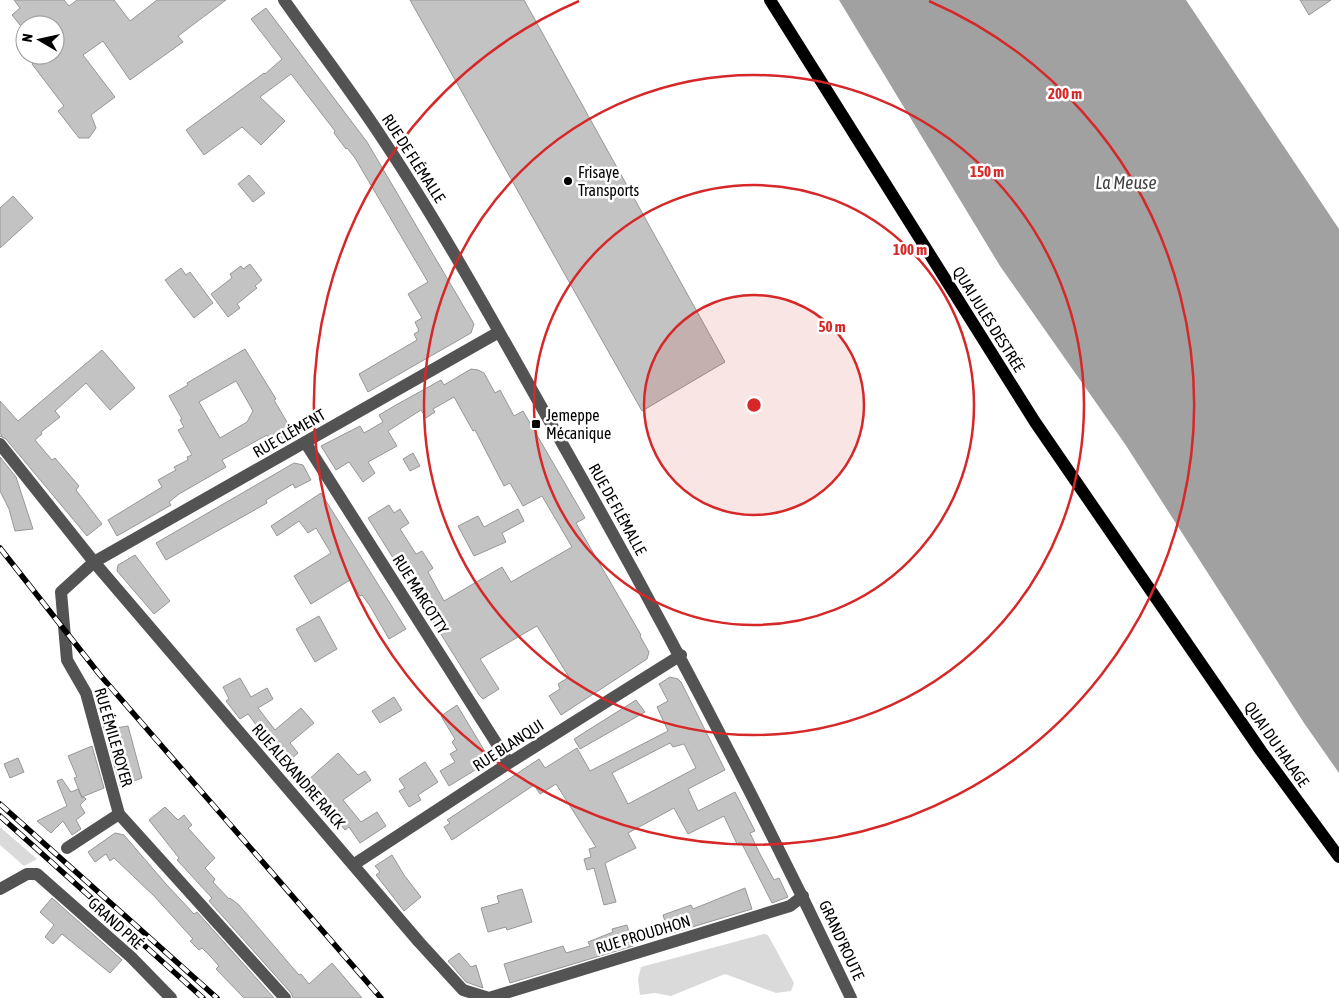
<svg xmlns="http://www.w3.org/2000/svg" width="1339" height="998" font-family="'Asap Condensed',sans-serif">
	<rect width="100%" height="100%" fill="#fff"/>
	<path fill="#dadada" d="M0,827l37,32 -13,7 -24,-21z
		M764,934l4,1 26,48 -3,8 -15,2 -51,-19 -54,22 -16,-3 -15,2 -2,-16 3,-12z"/>
	<path fill="#a1a1a1" d="M839,0h347l153,229v544l-35,-50 -179,-279 -125,-178z"/>
	<path fill="#c3c3c3" stroke="#979797" fill-rule="evenodd" d="M14,0h50l5,6 8,-6h37l16,21 27,-21h69l-48,36 5,6 -53,38 -27,-39 -20,14 32,42 -24,18 5,13 -7,10h-10l-21,-27 6,-5 -32,-42 10,-9h13v-30h-35l-8,-10 8,-7z
		M410,0h114l201,362 -83,49z
		M1300,0h31l-22,15z
		M266,8l101,134 107,182 -3,9 -103,59 -9,-18 58,-34 -3,-6 5,-3 -4,-9 7,-4 -14,-24 20,-12 -73,-124 -8,-10 -1,1 -12,-16 1,-2 -44,-57 -31,23 25,24 -24,24 -19,-18 -38,28 -18,-25 78,-57 1,1 17,-15 -31,-40z
		M249,175l16,18 -12,9 -15,-18z
		M13,196l20,22 -33,30v-40z
		M250,264l12,16 -7,6 2,2 -20,16 3,4 -12,9 -17,-23 21,-16 -2,-4 11,-8 2,3z
		M181,268l5,7 4,-3 23,31 -19,15 -29,-38z
		M245,349l31,50 -2,1 20,34 -21,12 -6,-11 -45,25 4,7 -47,27 -10,8 2,3 -54,31 -9,-16 54,-33 -4,-7 18,-10 -2,-3 14,-7 -1,-3 5,-2 -14,-25 6,-3 -4,-7 2,-1 -13,-23 19,-11 -1,-2zM236,381l17,30 -6,11 -27,16 -21,-36z
		M102,350l33,38 -25,22 -24,-27 -31,28 5,6 -19,15 1,2 -7,6 17,20 3,-2 24,28 -3,4 26,34 -15,12 -81,-97 -6,-3h2l-2,-3v-32l18,20z
		M471,369l7,1 6,3 11,20 5,-3 14,26 9,-5 62,107 -9,5 65,112 -1,1 9,16 -2,7 -86,56 -12,-19 11,-7 -2,-5 11,-7 -32,-51 -57,33 19,30 -16,10 -4,-4 -111,-177 21,-13 5,8 6,-4 9,14 -9,6 16,25 6,-3 11,17 -5,4 16,29 58,-34 9,15 61,-35 -30,-51 -19,10 -13,-23 -6,3 -29,-56 -2,1 -19,-34 -21,12 2,3 -9,6 -5,-8 -33,21 9,15 -29,16 7,11 -12,9 -14,-20 -13,8 -15,-24 39,-20 4,7 19,-11 -4,-7 17,-10 45,-25 3,5z
		M413,453l7,13 -10,5 -7,-12z
		M0,457l16,20 17,52 -18,2 -6,-22 -9,-18z
		M294,463l9,2 8,15 -16,8 -2,-4 -27,16 1,3 -101,57 -10,-17z
		M321,493l85,136 -17,10 -19,-33 -8,-11 -2,1 -10,-16 -39,24 -17,-28 37,-23 -15,-25 -8,5 -9,-12 -22,15 -6,-10z
		M518,509l6,12 -22,12 4,9 -32,14 -16,-30 20,-10 6,11z
		M135,555l35,46 -16,13 -37,-43 1,-6z
		M319,616l18,33 -22,13 -19,-33z
		M670,677l8,2 3,3 44,88 -37,19 10,22 37,-19 20,39 -5,2 9,19 15,28 5,-2 9,19 -16,6 -31,-61 -4,2 -13,-28 -36,18 -14,-26 -46,25 8,15 -31,15 11,39 -12,3 -10,-37 -7,2 -3,-11 7,-2 -2,-8 7,-2 -40,-63 -16,10 -6,-9 -82,55 -8,-13 6,-4 -3,-3 92,-61 6,9 32,-20 13,23 78,-40 -11,-24 11,-6 -9,-17zM670,743l3,4 11,-3 12,24 -68,36 -16,-31z
		M240,678l11,19 16,-9 6,11 -15,9 17,22 26,-22 13,15 -24,20 8,10 -16,14 -27,-32 5,-5 -12,-16 -8,5 -14,-18 3,-2 -6,-12z
		M394,697l8,13 -22,13 -8,-12z
		M105,698l5,7 6,23 12,-2 14,52 -22,8 -24,-86z
		M636,700l9,12 -65,37 -6,-10z
		M457,705l30,50 -2,9 -36,22 -9,-15 15,-9 -5,-8 7,-4 -5,-8 3,-3 -14,-23z
		M92,746l12,42 -22,9 -8,-19 3,-1 -9,-21z
		M338,753l20,22 7,-4 6,9 -28,20 18,22 16,-10 9,14 -26,17 -11,-16 -4,3 -39,-48z
		M18,758l6,14 -14,6 -6,-14z
		M425,762l13,20 -20,13 3,5 -12,7 -10,-16 6,-3 -6,-9z
		M62,779l9,13 7,-3 4,9 2,-1 2,2 -6,6 5,8 -9,7 5,9 -9,6 -9,-14 -12,12 -14,-12 30,-15 -10,-25z
		M165,807l13,13 6,-5 8,10 -4,3 27,30 -10,10 10,11 -2,3 16,17 1,-1 9,7 60,70 2,-1 8,10 23,-21 30,35h-69l-2,-5 -82,-92 3,-3 -35,-38 2,-2 -30,-38z
		M115,833l9,2 42,49 28,30 3,-2 77,86h-30l-28,-29 3,-3 -8,-9 -9,-9 -3,2 -9,-9 3,-2 -39,-43 -40,-38 -4,3 -4,-7 -11,8 -7,-10z
		M392,855l12,20 17,22 -17,14 -28,-36 4,-3 -5,-6z
		M745,888l7,21 -83,25 -6,-19 28,-10 2,4z
		M522,889l10,33 -25,8 -1,-3 -18,5 -7,-24 18,-5 -2,-7z
		M52,898l70,62 -12,13 -48,-39 -9,10 -8,-7 9,-12 -14,-13z
		M627,925l6,21 -123,37 -6,-19 59,-18 3,7 24,-7 -2,-4 25,-10 -1,-3z
		M459,953l12,14 5,-2 7,23 -17,-6 -18,-21z"/>
	<g fill="none" stroke-linecap="round" stroke-linejoin="round">
		<path stroke="#535353" stroke-width="12" d="M284,0c33,47 69,93 100,141 65,98 121,202 179,304 103,181 199,365 288,553
			M305,442l204,321
			M0,444l94,118 325,380 44,48 26,8 301,-92 13,-10
			M67,848l52,-34
			M353,865l156,-102 172,-108
			M0,889l27,-15h10l94,83 40,41
			M285,998l-166,-184 -33,-121 -19,-33 -6,-68 33,-30 405,-230"/>
		<path stroke="#000" stroke-width="12" d="M770,0l265,422 226,329 78,106"/>
		<defs>
			<path id="rail" d="M0,548l100,127 281,323
				M0,804l217,194
				M0,816l203,182"/>
		</defs>
		<use href="#rail" stroke="#000" stroke-width="5.5"/>
		<use href="#rail" stroke="#fff" stroke-width="4" stroke-dasharray="11" stroke-linecap="butt"/>
	</g>
	<circle cx="754" cy="405" r="110" fill="#d62828" fill-opacity=".12"/>
	<g fill="none" stroke="#d62828" stroke-width="2.5">
		<circle cx="754" cy="405" r="110"/>
		<circle cx="754" cy="405" r="220"/>
		<circle cx="754" cy="405" r="330"/>
		<path d="M929 1A440 440 0 1 1 579 1"/>
	</g>
	<g fill="#000" stroke="#fff" stroke-width="2">
		<circle cx="568" cy="181" r="5"/>
		<rect x="531" y="419" width="10" height="10" rx="2.5"/>
	</g>
	<g text-anchor="middle" dominant-baseline="central" stroke-width="5" stroke-linejoin="round" paint-order="stroke">
		<g font-size="16" fill="#000" stroke="#fff">
			<text transform="translate(414 158) rotate(57)">RUE DE FLÉMALLE</text>
			<text transform="translate(989 319) rotate(58)">QUAI JULES DESTRÉE</text>
			<text transform="translate(289 433) rotate(-30)">RUE CLÉMENT</text>
			<text transform="translate(618 509) rotate(61)">RUE DE FLÉMALLE</text>
			<text transform="translate(421 594) rotate(58)">RUE MARCOTTY</text>
			<text transform="translate(114 737) rotate(74)">RUE ÉMILE ROYER</text>
			<text transform="translate(1277 744) rotate(55)">QUAI DU HALAGE</text>
			<text transform="translate(508 745) rotate(-33)">RUE BLANQUI</text>
			<text transform="translate(299 776) rotate(49)">RUE ALEXANDRE RAICK</text>
			<text transform="translate(116 923) rotate(42)">GRAND PRÉ</text>
			<text transform="translate(643 934) rotate(-17)">RUE PROUDHON</text>
			<text transform="translate(842 940) rotate(65)">GRAND'ROUTE</text>
		</g>
		<g font-size="16" fill="#000" stroke="#fff" text-anchor="start">
			<text x="578" y="172">Frisaye<tspan x="578" dy="18">Transports</tspan></text>
			<text x="546" y="415">Jemeppe<tspan x="546" dy="18">Mécanique</tspan></text>
		</g>
		<g font-size="18" font-style="italic" fill="#424242" stroke="#fff">
			<text x="1126" y="182">La Meuse</text>
		</g>
	</g>
	<circle cx="754" cy="405" r="8" fill="#d62828" stroke="#fff" stroke-width="2.5"/>
	<g font-size="15" text-anchor="middle" font-weight="bold" fill="#d62828" stroke="#fff" stroke-width="5" stroke-linejoin="round" paint-order="stroke">
		<text x="1065" y="99">200 m</text>
		<text x="987" y="177">150 m</text>
		<text x="910" y="255">100 m</text>
		<text x="832" y="332">50 m</text>
	</g>
	<g transform="translate(40 40) rotate(279)"><circle r="24" fill="#ffffff" stroke="#999999"/>
	<path d="M0-4L9 19L0 12L-9 19Z" fill="#000000"/>
	<text y="-8" font-size="14" font-weight="bold" text-anchor="middle" fill="#000000">N</text>
	</g>
</svg>
